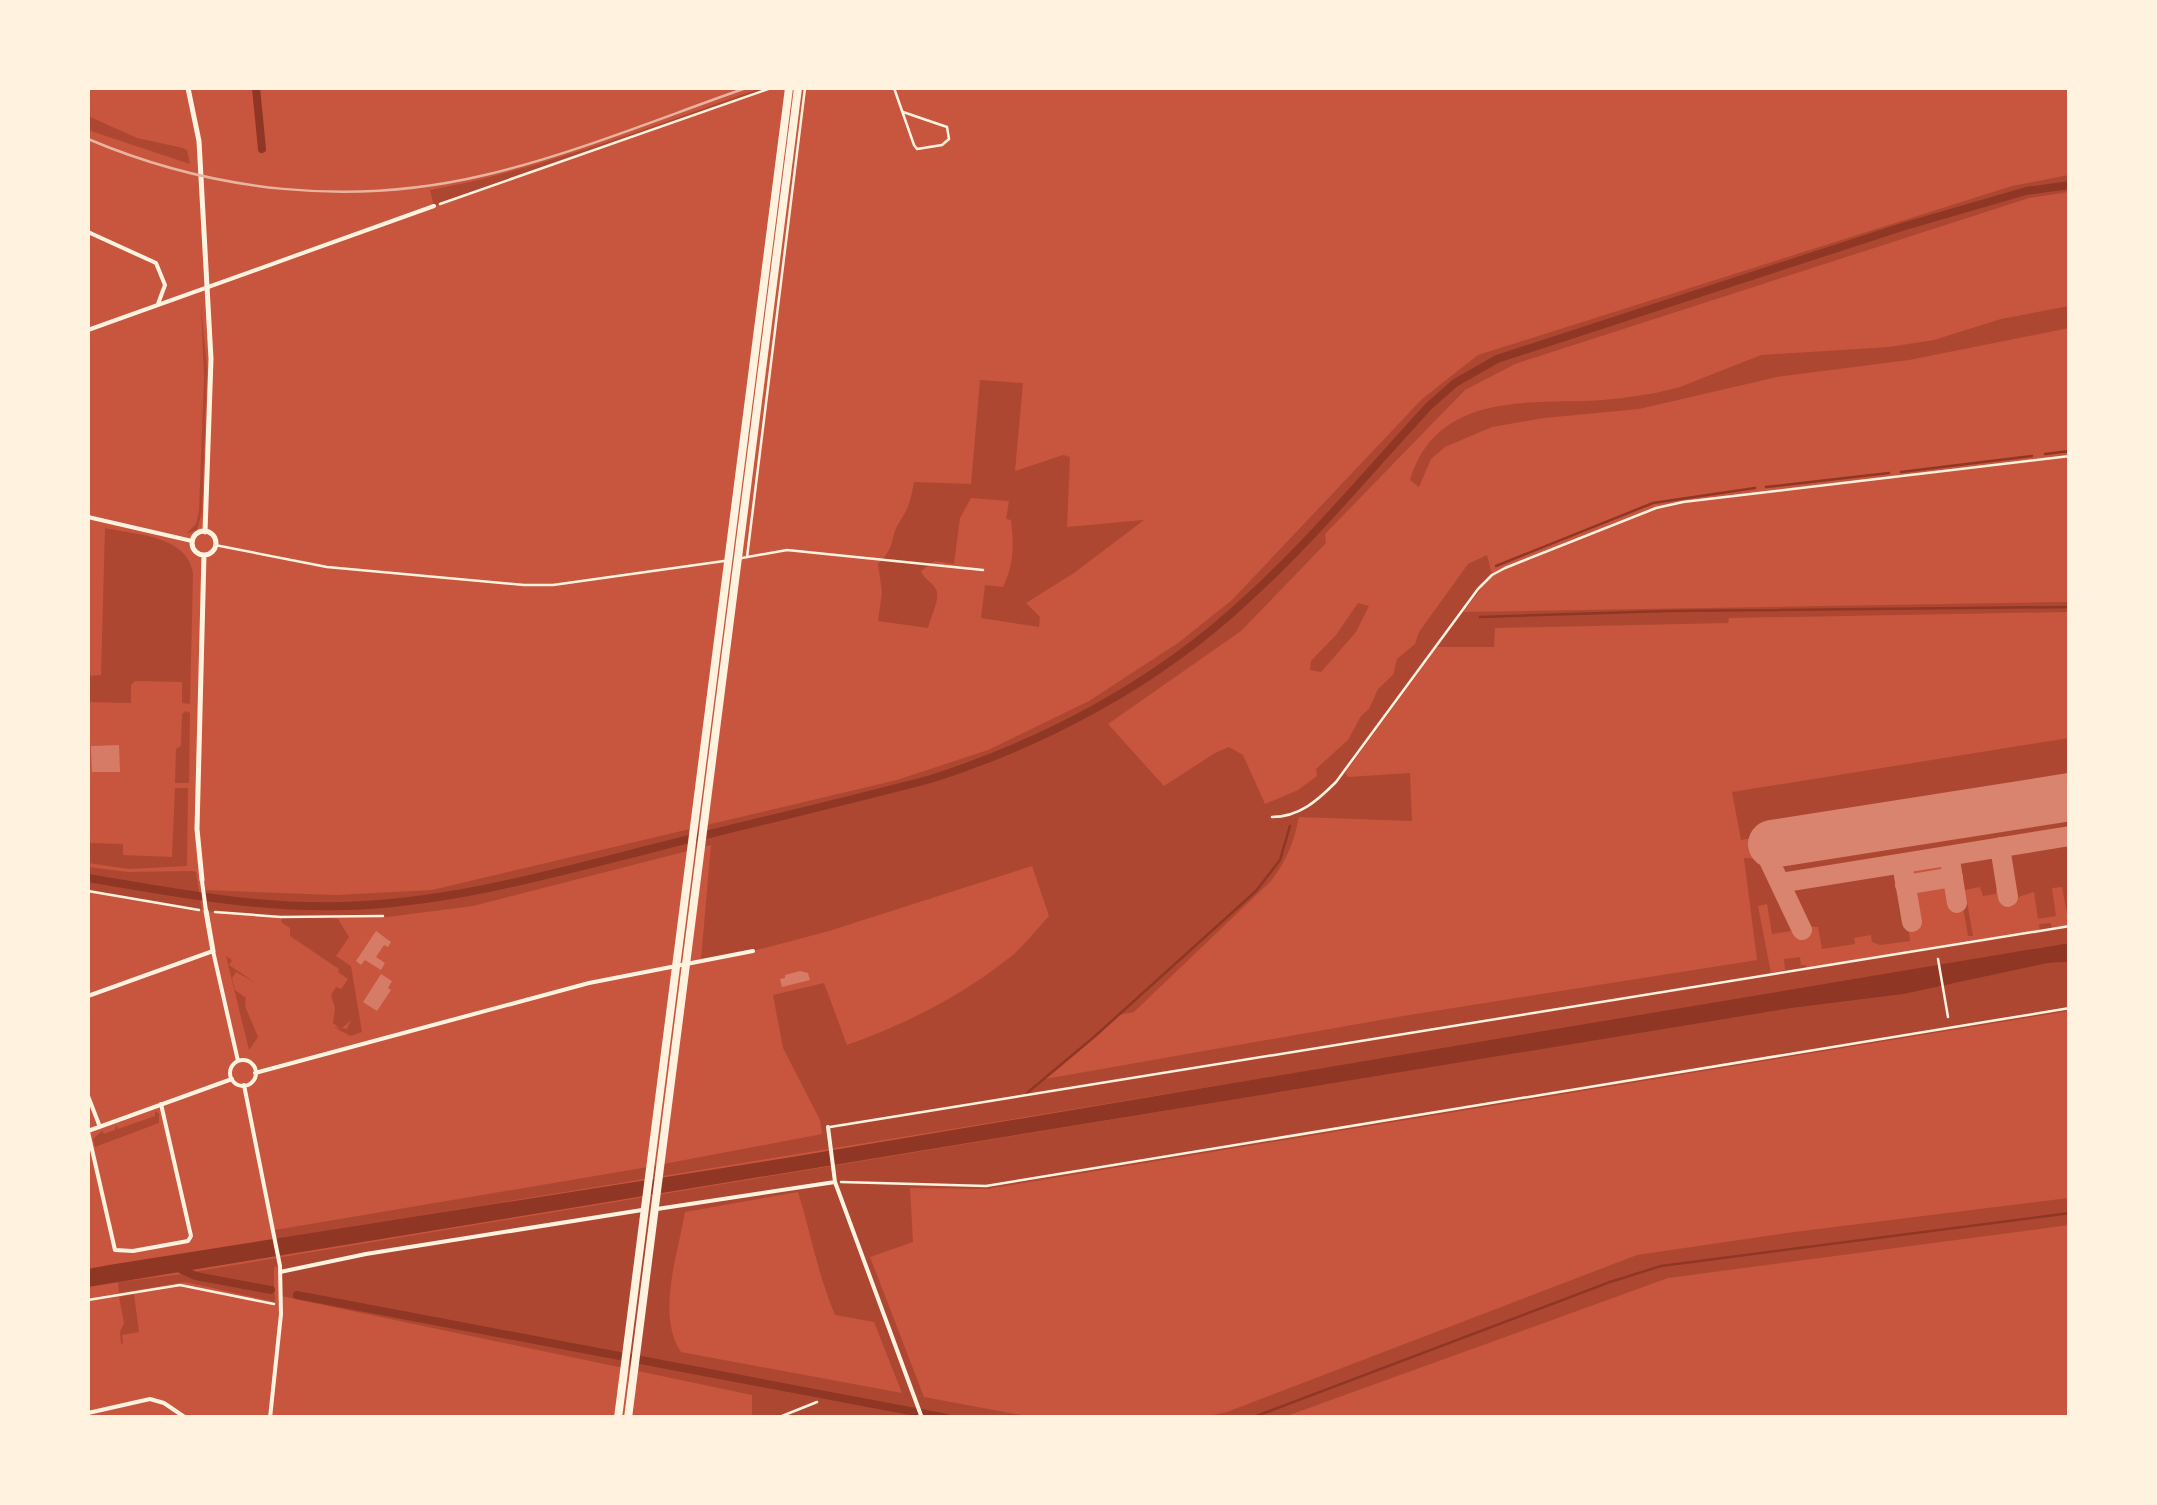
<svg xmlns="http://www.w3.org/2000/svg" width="2157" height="1505" font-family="'Varela Round',sans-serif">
	<rect width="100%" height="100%" fill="#c8553d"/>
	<path fill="#ae4732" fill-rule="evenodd" d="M761,88h10l-337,118 -4,-16c114,-21 222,-64 331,-102z
		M88,116l49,22 46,10 4,2 3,14 -102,-34z
		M2069,175v17l-40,6 -514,166 -50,26 -140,144 1,9 -85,88 -133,93 56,62 51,-33 14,-6 14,8 22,49 33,-14 19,-14 -1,-7 32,-29 13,-24 8,-7 9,-20 15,-14 4,-16 18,-15 4,-12 49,-68 19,-9 5,20 -29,37 606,-10v10l-340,6 -1,5 -233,5 -1,19h-57l-92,126 3,4 62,-4 2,48 -113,-4c-5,25 -12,43 -28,64l-137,131 -15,3 -74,64 364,-64 348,-55 -13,-102 20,1 31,65 -4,7 -19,3 -5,-30 -9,2 13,67 14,-3 -1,-11 16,-2 1,8h5l1,4 233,-38 -1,-7 12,-1 1,5 17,-2v-7v24l-620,105 -1173,191 -1,-9 373,-63 174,-33 -2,-14 -37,-72 -10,-53 51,-12 23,62c56,-20 111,-47 158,-84 17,-12 30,-30 44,-45l-17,-50 -203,65 -76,20 -52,8 10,-114 -238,61 -86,11 -56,1 7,1 11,18 -13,19 15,10 11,66 -12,4 -16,-9 13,2 4,-9 -10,9 -8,-6 2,-15 -4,-13 5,-8 5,2 7,-10 -10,-7 1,-3 -49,-33v-8l-8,-5 -1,-6 -75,-6 -3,-21 132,5 97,-5 465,-110 91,-30 101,-49 89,-58 54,-43 190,-201 56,-44 534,-169z
		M2069,306v22l-160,32 -132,17 -138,32 -95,9 -52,9 -47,20 -14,12 -12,28 -9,-7c25,-82 106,-78 176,-79 23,-1 46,-4 69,-8l25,-6 81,-32 128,-8 45,-7 67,-21z
		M201,307l6,61 -5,144 -5,18 -11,4 10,-10 3,-13 5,-133z
		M980,380l43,3 -8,88 48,-16 7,2 -3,70 77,-7 -70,53 -48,30 14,14 -1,10 -58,-9 4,-33 18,2c11,-23 11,-42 8,-67l-5,-1 3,-18 -38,-3 -11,20 -6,46 -19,-3 -14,10c3,9 14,12 16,21 2,9 -7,27 -9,36l-50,-7 4,-29 -4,-28c19,-18 11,-26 22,-43 9,-13 11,-22 14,-39l57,2z
		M105,528c31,7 82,7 88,45l-3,131 -8,-1v-21l-47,-1 -4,4v18l-43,-1v-26l13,-1z
		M1358,603l11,3 -13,26 -35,40 -11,-2 1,-9 25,-26z
		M185,711l5,2 -1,70h-14l1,-34 5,-3 1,-32z
		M2069,738v48l-328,54 -9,-48z
		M175,788h13l-1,78 -58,3 -41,-6v-20l35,1v11l49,2z
		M2069,805v27l-280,47 -8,-2 -9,-19 5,-5z
		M2069,840v73l-2,1 -5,-27 -10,1 4,28 -18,3 -4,-27 -22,7 -6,-47z
		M1990,852l8,4 5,30 -7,4v4l-13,2 -3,-9 -15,3 8,46h-5l-13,-74 4,-4z
		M88,867l40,5 65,-1 3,1 6,38 -114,-19z
		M1887,869l13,4 10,68 -30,4 -8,-3 -1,-7 -17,3 1,6 -33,5 -4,-22 -13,-1 -13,-27 3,-12z
		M226,956l6,4 -3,5 27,18 -20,-11 -4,6 3,12 11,8 -1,8 13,31 -9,13z
		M2069,962v49l-1082,178 -77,-1 3,54 -43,15 54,140 108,20h-280v-22l-471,-99 -1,-30 -6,1v21l-82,-16 1322,-219 278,-45 112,-14 144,-31zM798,1192c13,42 20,83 37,123l39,7 28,71 -221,-41c-25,-37 -3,-98 4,-140z
		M155,1111l4,3v9l-64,24 -2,-8 9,-8 2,3 11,-4 1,-5 2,4 37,-13z
		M2069,1198v27l-401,53 -384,139h-82l25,-5 410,-157 157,-23z
		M183,1274l92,20v8l-89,-20 -67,11 -1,-11z
		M134,1294l5,38 -17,3 1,8 -2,1 -1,-12 4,-9 -5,-26z"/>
	<path fill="#8f3625" d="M2069,943v19l-21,1 -144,31 -112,14 -1704,279v-18l21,-4 677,-107z"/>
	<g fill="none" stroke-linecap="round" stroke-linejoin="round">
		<path stroke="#8f3625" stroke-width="2.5" d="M2045,454l25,-3
			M1901,472l131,-16
			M1766,487l123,-14
			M1496,566l157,-63 102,-15
			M1480,617l187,-6 403,-4
			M1027,1093l67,-56 162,-146 24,-31 10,-34
			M1251,1418l359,-136 51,-16 409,-53"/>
		<path stroke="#8f3625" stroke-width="8" d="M256,88l6,61
			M88,878c84,14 170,31 256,28 107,-3 211,-33 314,-59 90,-23 182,-44 273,-68 115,-37 226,-96 315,-179 66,-60 123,-129 183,-194l26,-23 42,-24 405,-132 124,-36 44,-6
			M182,1270l14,6 75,14
			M297,1295l650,123"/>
		<path stroke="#d8846e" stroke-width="20" d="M1770,846l-4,8 36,76
			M2000,847l8,50
			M1902,864l10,58
			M1951,866l6,37
			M1780,883l290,-47
			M1905,885l48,-8"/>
		<path stroke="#d8846e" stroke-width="48" d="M1772,844l298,-47"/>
	</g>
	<path fill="#d67c66" d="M119,745l1,27h-28l-1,-26z
		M376,931l15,11 -3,5 -4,-2 -8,12 9,6 -4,7 -16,-10 -4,5 -5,-4z
		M800,971l8,2 2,7 -28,7 -2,-8 5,-1v-3z
		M381,974l11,7 -4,7 3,2 -14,21 -14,-9z"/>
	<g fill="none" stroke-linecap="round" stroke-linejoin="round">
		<path stroke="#fff3e0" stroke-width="2.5" d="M440,204l331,-116
			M1272,817c27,0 45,-16 64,-35l142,-193 14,-14 13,-7 151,-60 27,-6 387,-46
			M88,891l111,19
			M215,912l66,5 102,-1
			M1938,959l10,58
			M841,1182l145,4 1084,-178
			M88,1300l92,-15 94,19
			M777,1418l40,-16"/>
		<path stroke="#fff3e0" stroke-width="2.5" d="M894,88l20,57 3,4 25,-4 7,-6 -2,-12 -44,-15
			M1458,88h10
			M215,545l112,22 197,18h29l171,-24
			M747,557l58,-469
			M742,558l45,-8 196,20
			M830,1127l1240,-201"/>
		<path stroke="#fff3e0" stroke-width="4" d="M88,232l68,31 9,22 -7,19
			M88,330l346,-124
			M88,517l104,24
			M202,881l4,30
			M88,996l125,-45 25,110
			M230 1073a13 13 0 1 1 26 0a13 13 0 1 1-26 0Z
			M255,1073l334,-90 164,-32
			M244,1085l36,181 1,48 -11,104
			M88,1096l12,31
			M828,1127l7,55 87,236
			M88,1131l144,-52
			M88,1132l27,118 18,1 55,-10 3,-5 -30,-132
			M657,1209l178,-27
			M280,1272l86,-18 276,-44
			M88,1413l62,-14 14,4 22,15"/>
		<path stroke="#fff3e0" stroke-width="5" d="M188,88l11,53 12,218 -6,173
			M192 543a12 12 0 1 1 24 0a12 12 0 1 1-24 0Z
			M202,880l-5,-51 7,-274
			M206,911l7,40"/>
		<path stroke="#fff3e0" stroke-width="8" d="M618,1418l171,-1330
			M628,1418l170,-1330"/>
		<path stroke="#e9b49f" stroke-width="2.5" d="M88,139c125,53 263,68 397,36 89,-21 175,-57 261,-87"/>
	</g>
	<rect width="2157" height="1505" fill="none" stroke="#fff3e0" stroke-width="180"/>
</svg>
